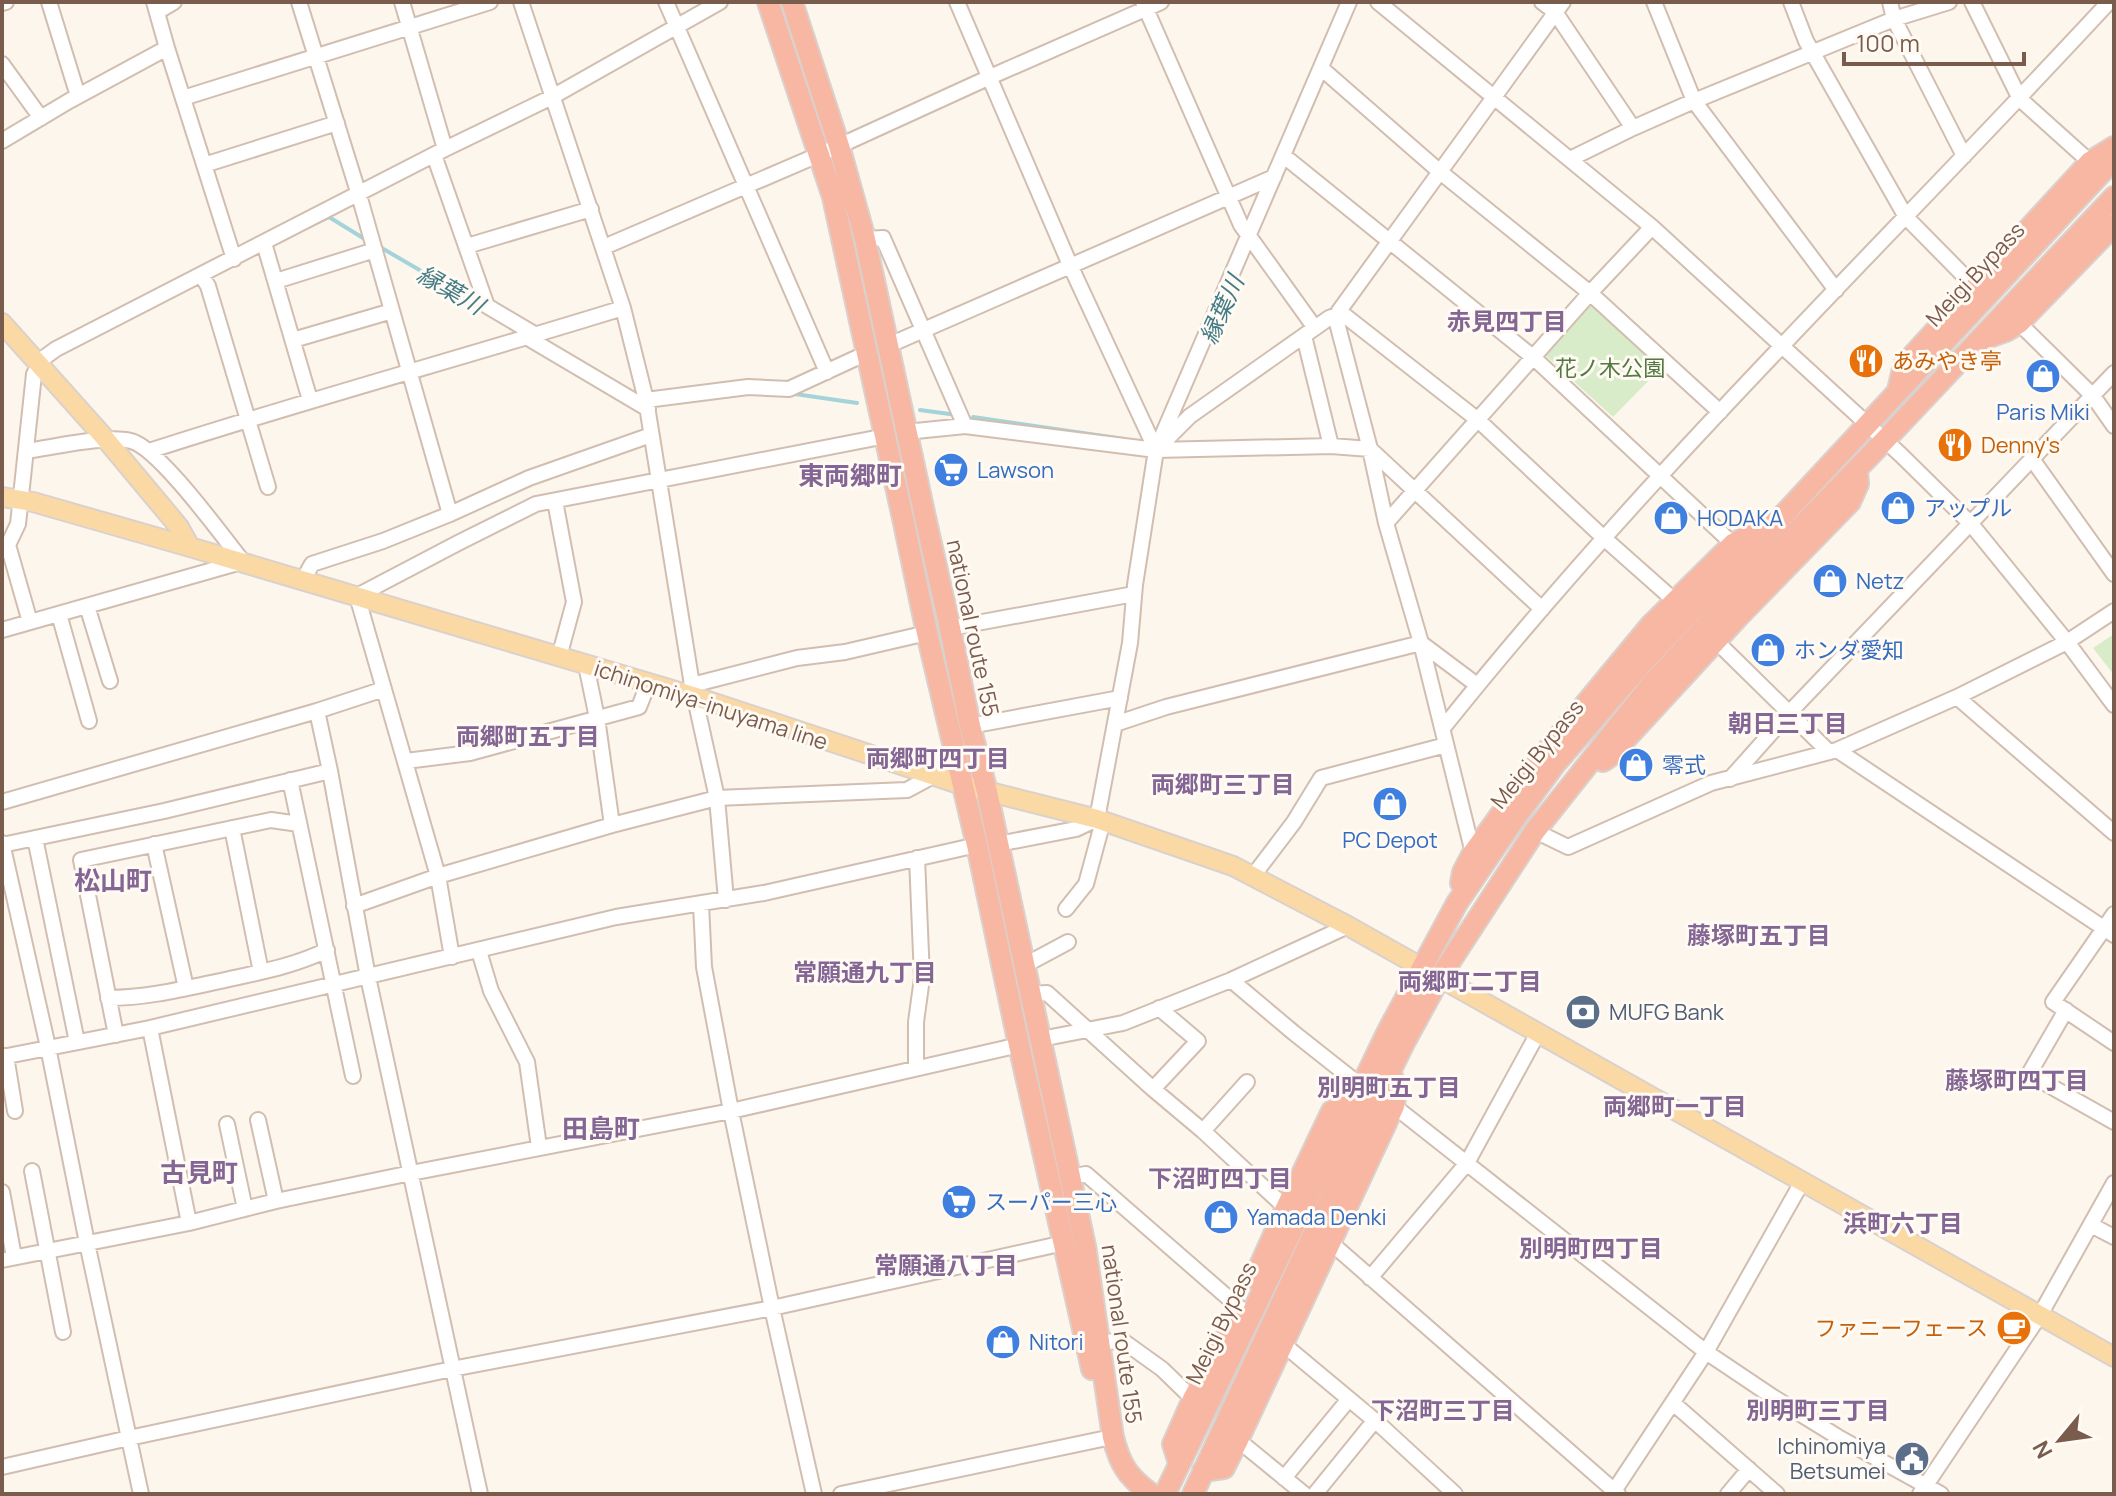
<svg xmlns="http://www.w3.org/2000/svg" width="2116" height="1496" font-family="Manrope,'Noto Sans JP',sans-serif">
	<rect width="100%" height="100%" fill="#fdf6ec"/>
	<path fill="#d8ecc9" d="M1591,304l70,64 -48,49 -68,-62z
		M2114,634v41l-21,-27z"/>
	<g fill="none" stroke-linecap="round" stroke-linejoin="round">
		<path stroke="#a5d3da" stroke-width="4" d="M306,228l23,-11 34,21
			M380,247l103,60
			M795,394l62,9
			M920,410l37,5
			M973,417l151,22"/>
		<defs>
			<path id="minor" d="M49,2l29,94
				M154,2l13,46 67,211
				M299,2l60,193 91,319
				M402,2l43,147
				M521,2l102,306 23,92 46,285 25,113 9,102
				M666,2l161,370
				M957,2l113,263 86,185 34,-34 139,-98 10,-4
				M1143,2l98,223 74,103
				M1378,2l274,225 249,228 70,69 96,118 47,63
				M1542,2l13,10 78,116
				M1654,2l40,99 142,189
				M1791,2l15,39 100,176 69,70
				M1890,2l4,17 70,137
				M1972,2l48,97 70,63
				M2,3l4,-1
				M157,12l17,-10
				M2,64l39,54
				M1321,68l118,103 151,122 130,119
				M183,98l307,-96
				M2,141l67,-40 98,-53
				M434,155l53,151 49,29
				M1284,156l250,202 199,186
				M1570,159l63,-31 61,-27 200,-82 55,-17
				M204,165l133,-42
				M865,239l18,-1 82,188
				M264,243l46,157
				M467,246l124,-37
				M604,247l235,-101 151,-69 171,-75
				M201,275l7,11 60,201
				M276,281l99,-31
				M1339,311l139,109 127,119 71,63
				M2019,323l74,73 21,30
				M1304,336l27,110
				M528,338l120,71
				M293,340l99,-29
				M887,346l387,-169
				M646,400l102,-13 41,2 78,-36
				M906,432l59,-6 191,24 175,-4 39,3 172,160
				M26,451c29,-4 78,-16 105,-10 28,7 92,96 113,122
				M149,451c157,-51 316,-94 474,-143
				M2032,459l82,115
				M555,501l19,101 -15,55
				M1386,523l204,-230 62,-66
				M8,545l22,77
				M2,549l6,-4 10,-21 16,-150 11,-17 11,-8 389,-200 107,-52 168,-95
				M303,580l9,-16 71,-23 67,-27 79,-36 122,-43
				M87,606l23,75
				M59,614l30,107
				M950,628l184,-34
				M2,630l239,-68
				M1716,641l113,111
				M586,665l11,53 15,107
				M692,685l105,-27 48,-6 82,-19
				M384,689l-67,22 13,60 38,206 112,517
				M1957,697l157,136
				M1115,724l51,-17 255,-64 56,42
				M970,726l150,-28
				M1443,728c204,-256 444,-486 666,-726
				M1837,750l277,185
				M406,761l64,-8 169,-46 9,-23
				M1730,779l59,-66 325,-340
				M290,780l63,296
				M2,802l315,-91
				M232,828l29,144
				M1535,831l33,16 143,-64 126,-33 120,-53 110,-55 47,-31
				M35,838l42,204
				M2,843l46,204 39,196 54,251
				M154,844l32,144
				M998,844l78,-15 21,-10 33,-176 5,-58 21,-135 193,-448
				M2,845l162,-34 166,-40
				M1473,853l-52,-210 -35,-120 -16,-74 -34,-130 3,-8 224,-309
				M1253,876l41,-54 27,-44 125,-33
				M701,904l3,63 27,144 41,197 42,186
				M354,906l84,-30 174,-51 105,-27 190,-8 26,-14
				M1066,909l20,-25 17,-63
				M2114,914l-61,88 61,41
				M479,951l12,40 36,71 12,85
				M452,957l-14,-81 -81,-280 101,-53 78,-39 350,-68
				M1025,965l43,-23
				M1231,980l63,53 67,53
				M1031,994l16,-1 106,96 50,42 83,77
				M108,998c40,0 79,-10 117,-18 36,-8 69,-14 102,-30
				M2066,1010l-37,64 85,48
				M150,1028l39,195
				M116,1035l-35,-175 190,-40 28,4
				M1041,1039l82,-16 108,-43 117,-54
				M6,1056l9,55
				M2,1057l148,-29 466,-111 148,-24 213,-48
				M916,1068v-46l6,-44 -5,-120
				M1153,1089l45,-48 -39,-33
				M1394,1106l312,246 67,45 65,40 103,57
				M258,1120l18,81
				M227,1124l18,85
				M1203,1131l44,-49
				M32,1171l31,161
				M1070,1177l16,-3 155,135
				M2,1192l12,65
				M2091,1225l23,12
				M1330,1242l288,252
				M2,1260l187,-37 87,-22 135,-28 320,-62 288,-66
				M1370,1278l97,-115 71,-130
				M1100,1342l23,-1 39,28 31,30
				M1283,1344l96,80 76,70
				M1673,1403l104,91
				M1238,1440l66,54
				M2,1467l127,-29 323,-69 320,-61 292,-65
				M1284,1478l65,-79
				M841,1494l266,-56
				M1315,1494l60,-74
				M1612,1494l94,-142 96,-170
				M1728,1494l21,-25
				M1920,1494l120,-179 74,-132"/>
			<path id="major" d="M2,323l101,113 76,91 11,20
				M2,497l31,5 157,45 506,150 266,88 135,34 136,47 115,60 766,431"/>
			<path id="highway" d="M768,2l65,195 71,326 23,110 50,212 42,200 73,324
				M792,2l47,144 26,93 60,278 25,111 20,98 17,66 98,454 28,191c7,28 15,40 38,57
				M1983,339l23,-8 13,-8 95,-98
				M1898,390l6,-25 186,-203 24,-15
				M1603,761l6,-4 128,-139 113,-116 8,-18 -1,-14
				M1461,883l2,-11 10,-19 73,-101 105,-127 82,-81 31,-16
				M1254,1279l32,-71 46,-97 23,-11
				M1179,1463l-6,-19 20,-45 41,-77
				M1203,1471l21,-3 14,-28 156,-334 2,-20 -6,-14
				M1165,1494l223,-463 69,-128 58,-85 40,-54 92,-106 129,-135 338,-364
				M1193,1494l176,-380 36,-73 35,-64 95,-146 119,-150 92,-98 139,-143 229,-243"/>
		</defs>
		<use href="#minor" stroke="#d1beb0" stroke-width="18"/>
		<use href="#major" stroke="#dad1cd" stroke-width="22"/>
		<use href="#highway" stroke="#dad1cd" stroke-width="24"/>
		<use href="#minor" stroke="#fff" stroke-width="14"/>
		<use href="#major" stroke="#fbd9a5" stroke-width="18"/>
		<use href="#highway" stroke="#f7b7a3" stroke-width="20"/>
	</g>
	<defs>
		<symbol id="restaurant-disc" viewBox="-11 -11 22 22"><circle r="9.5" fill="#e8710a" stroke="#fffaf3"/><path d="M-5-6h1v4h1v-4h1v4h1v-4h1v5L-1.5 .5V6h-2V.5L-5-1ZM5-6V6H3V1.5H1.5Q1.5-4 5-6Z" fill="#fff"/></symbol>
		<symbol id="shop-disc" viewBox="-11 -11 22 22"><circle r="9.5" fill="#3f7fe0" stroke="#fffaf3"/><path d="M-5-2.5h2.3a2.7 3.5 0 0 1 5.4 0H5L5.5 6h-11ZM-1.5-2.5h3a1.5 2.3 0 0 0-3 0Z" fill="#fff"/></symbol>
		<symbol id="supermarket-disc" viewBox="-11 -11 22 22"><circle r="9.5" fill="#3f7fe0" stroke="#fffaf3"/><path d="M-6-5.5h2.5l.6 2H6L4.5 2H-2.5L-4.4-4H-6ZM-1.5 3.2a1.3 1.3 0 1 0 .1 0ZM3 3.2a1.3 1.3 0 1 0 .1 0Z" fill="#fff"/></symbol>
		<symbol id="bank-disc" viewBox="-11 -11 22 22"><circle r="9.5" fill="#5c6f8a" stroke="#fffaf3"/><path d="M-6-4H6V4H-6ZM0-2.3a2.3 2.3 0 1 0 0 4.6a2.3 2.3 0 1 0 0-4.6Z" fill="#fff"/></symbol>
		<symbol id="cafe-disc" viewBox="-11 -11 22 22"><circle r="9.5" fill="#e8710a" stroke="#fffaf3"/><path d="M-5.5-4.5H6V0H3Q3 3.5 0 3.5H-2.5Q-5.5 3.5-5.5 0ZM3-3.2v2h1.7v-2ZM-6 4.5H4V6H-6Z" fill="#fff"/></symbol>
		<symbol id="civic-disc" viewBox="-11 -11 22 22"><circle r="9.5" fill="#5c6f8a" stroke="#fffaf3"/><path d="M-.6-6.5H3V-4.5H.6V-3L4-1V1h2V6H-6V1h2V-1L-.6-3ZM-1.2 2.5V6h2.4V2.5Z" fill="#fff"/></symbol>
	</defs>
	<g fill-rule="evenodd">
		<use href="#restaurant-disc" x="1846" y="341" width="40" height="40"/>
		<use href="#shop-disc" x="2023" y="356" width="40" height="40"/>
		<use href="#restaurant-disc" x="1935" y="425" width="40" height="40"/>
		<use href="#supermarket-disc" x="931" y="450" width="40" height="40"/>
		<use href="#shop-disc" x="1878" y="488" width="40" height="40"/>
		<use href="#shop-disc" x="1651" y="498" width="40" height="40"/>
		<use href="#shop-disc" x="1810" y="561" width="40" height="40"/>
		<use href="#shop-disc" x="1748" y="630" width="40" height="40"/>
		<use href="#shop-disc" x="1616" y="745" width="40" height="40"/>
		<use href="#shop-disc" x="1370" y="784" width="40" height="40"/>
		<use href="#bank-disc" x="1563" y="992" width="40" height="40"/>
		<use href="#supermarket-disc" x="939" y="1182" width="40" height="40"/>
		<use href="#shop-disc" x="1201" y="1197" width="40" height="40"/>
		<use href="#cafe-disc" x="1994" y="1308" width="40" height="40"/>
		<use href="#shop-disc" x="983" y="1322" width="40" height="40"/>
		<use href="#civic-disc" x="1892" y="1439" width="40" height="40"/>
	</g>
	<g text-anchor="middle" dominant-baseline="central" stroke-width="6" stroke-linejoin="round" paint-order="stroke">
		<g font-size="22" fill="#7a5c4d" stroke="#fffaf3">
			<text transform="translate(1975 274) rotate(-47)">Meigi Bypass</text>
			<text transform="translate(973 628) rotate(78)">national route 155</text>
			<text transform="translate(711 705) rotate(18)">ichinomiya-inuyama line</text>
			<text transform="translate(1537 754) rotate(-51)">Meigi Bypass</text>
			<text transform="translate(1221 1323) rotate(-64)">Meigi Bypass</text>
			<text transform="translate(1122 1334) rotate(82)">national route 155</text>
		</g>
		<g font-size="22" fill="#c56008" stroke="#fffaf3" text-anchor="start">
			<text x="1892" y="361">あみやき亭</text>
			<text x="1981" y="445">Denny's</text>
			<text x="1988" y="1328" text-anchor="end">ファニーフェース</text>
		</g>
		<g font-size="22" fill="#537a41" stroke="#fffaf3">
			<text x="1610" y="368">花ノ木公園</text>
		</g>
		<g font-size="22" fill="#366cbe" stroke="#fffaf3" text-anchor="start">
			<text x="2043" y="412" text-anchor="middle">Paris Miki</text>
			<text x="977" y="470">Lawson</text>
			<text x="1924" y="508">アップル</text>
			<text x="1697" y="518">HODAKA</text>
			<text x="1856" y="581">Netz</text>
			<text x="1794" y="650">ホンダ愛知</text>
			<text x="1662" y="765">零式</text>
			<text x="1390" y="840" text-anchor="middle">PC Depot</text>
			<text x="985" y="1202">スーパー三心</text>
			<text x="1247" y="1217">Yamada Denki</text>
			<text x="1029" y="1342">Nitori</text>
		</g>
		<g font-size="22" fill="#4e5e75" stroke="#fffaf3" text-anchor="start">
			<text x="1609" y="1012">MUFG Bank</text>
			<text x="1886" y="1446" text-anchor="end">Ichinomiya<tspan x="1886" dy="25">Betsumei</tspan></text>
		</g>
		<g font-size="24" font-style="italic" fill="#437c86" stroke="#fffaf3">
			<text transform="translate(451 289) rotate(30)">縁葉川</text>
			<text transform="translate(1221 309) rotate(-66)">縁葉川</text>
		</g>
		<g font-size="24" font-weight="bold" fill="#846695" stroke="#fffaf3">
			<text x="1507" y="320">赤見四丁目</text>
			<text x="1788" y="722">朝日三丁目</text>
			<text x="528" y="735">両郷町五丁目</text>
			<text x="938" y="757">両郷町四丁目</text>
			<text x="1223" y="783">両郷町三丁目</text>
			<text x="1759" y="934">藤塚町五丁目</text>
			<text x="865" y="971">常願通九丁目</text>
			<text x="1470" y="980">両郷町二丁目</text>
			<text x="2017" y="1079">藤塚町四丁目</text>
			<text x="1389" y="1086">別明町五丁目</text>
			<text x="1675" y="1105">両郷町一丁目</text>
			<text x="1220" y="1177">下沼町四丁目</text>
			<text x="1903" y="1222">浜町六丁目</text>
			<text x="1591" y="1247">別明町四丁目</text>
			<text x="946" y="1264">常願通八丁目</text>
			<text x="1443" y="1409">下沼町三丁目</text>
			<text x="1818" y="1409">別明町三丁目</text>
		</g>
		<g font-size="26" font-weight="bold" fill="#846695" stroke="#fffaf3">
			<text x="850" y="475">東両郷町</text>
			<text x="113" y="880">松山町</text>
			<text x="601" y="1128">田島町</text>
			<text x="199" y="1172">古見町</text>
		</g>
	</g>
	<rect width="2116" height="1496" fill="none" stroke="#7a5c4d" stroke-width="8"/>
	<g transform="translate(2060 1440) rotate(241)" stroke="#fffaf3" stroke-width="6" paint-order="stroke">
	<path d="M0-6L14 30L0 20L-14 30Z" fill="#7a5c4d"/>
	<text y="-12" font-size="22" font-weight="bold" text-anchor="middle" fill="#7a5c4d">N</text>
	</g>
	<path d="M1844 52v12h180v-12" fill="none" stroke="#7a5c4d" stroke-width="4"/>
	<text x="1856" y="52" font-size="24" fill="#7a5c4d" stroke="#fffaf3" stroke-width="6" paint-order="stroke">100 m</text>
</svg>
